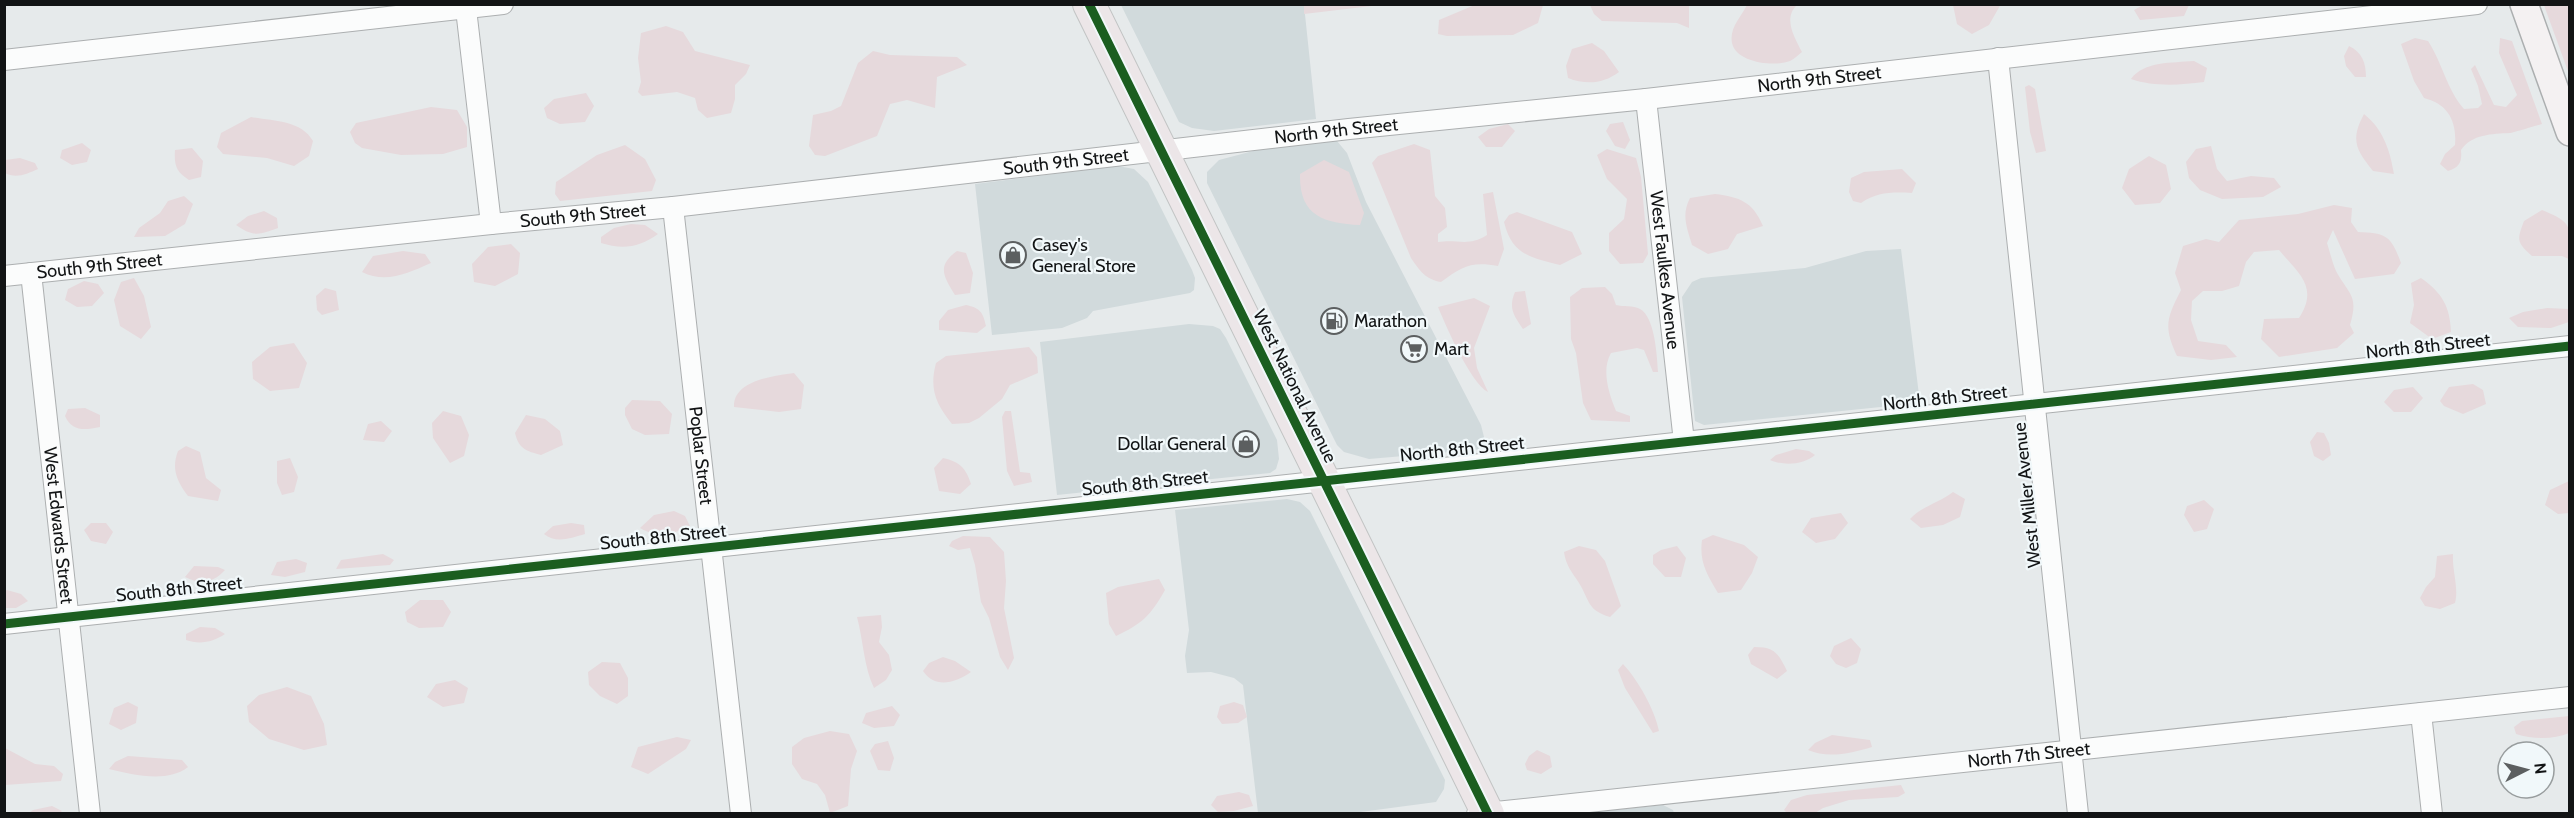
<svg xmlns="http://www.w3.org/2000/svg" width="2574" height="818" font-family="Cabin,sans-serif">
	<rect width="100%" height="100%" fill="#e6eaeb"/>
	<path fill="#d1dadc" d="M1121,5h183l12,114 -102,12 -22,-3 -13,-6z
		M1337,141l10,12 19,49 115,223 5,20 -2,4 -115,10 -25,-7 -7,-7 -130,-262v-11l12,-12 38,-10z
		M1118,166l16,3 14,13 44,88 3,8 -1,12 -4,3 -97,18 -6,7 -25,10 -70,7 -17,-151z
		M1901,249l19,154 -216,22 -9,-4 -13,-124 10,-15 9,-4 104,-10 61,-17z
		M1189,324l24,2 7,3 6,9 51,102 2,19 -3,10 -6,4 -213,22 -17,-153z
		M1287,499l13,3 10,9 131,261 4,8 -1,9 -8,13 -83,11h-95l-15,-128 -9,-7 -23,-6 -24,1 -2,-17 4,-26 -14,-120z
		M1663,805l10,5 1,3h-88z"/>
	<path fill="#e6d9dc" d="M1304,4h76v1l-76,9z
		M1477,4h66v1l-5,18 -25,12 -66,1 -9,-2 1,-14z
		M2001,4l-12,21 -17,9 -15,-10 -4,-19z
		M1590,5h99v23l-12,-5 -75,-2 -8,-7z
		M1747,5h50c-14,13 -3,32 5,47 -4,3 -8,7 -12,9 -15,6 -54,2 -58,-18 -3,-15 9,-26 15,-38z
		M2143,5v-1l46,1 -5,11 -44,4 -6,-10z
		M2544,5h25v69l-24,-66z
		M666,26l17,6 12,19 55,14 -4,9 -11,11v14l-4,14 -24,5 -9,-8 -3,-12 -18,-6 -35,4 -4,-4 3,-10 -3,-24 3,-25z
		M2415,38l13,3c14,21 19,49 36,68l14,-1 4,-4 -4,-18 -7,-17 4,-4 19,40 12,2 11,-12 -18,-42 1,-15 12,3 30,83c-4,1 -30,9 -32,9 -18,1 -38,1 -49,17 1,12 -1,17 -13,21l-8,-7 5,-10 10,-9c2,-24 -7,-41 -31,-47l-10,-17 -13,-37z
		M1592,43l12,8 15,21c-16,12 -33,13 -51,6l-2,-12 6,-17z
		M2349,46c13,6 17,17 17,31h-11l-9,-11 -2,-10z
		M873,51l17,4 67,2 10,8 -30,12 -2,31 -28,-8 -17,4 -13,32 -52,20 -10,-1 -6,-9 4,-31 18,-4 10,-5 17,-43z
		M2194,61l13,7 -3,14c-24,3 -50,5 -73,-3 13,-18 41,-16 63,-18z
		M2029,85l6,4 11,62 -10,2 -6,-21 -5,-45z
		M586,93l8,13 -9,16 -25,2 -13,-6 -3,-10 10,-9z
		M431,107l26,3 10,17v20l-24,7 -42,1 -39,-7 -7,-5 -5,-11 6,-9z
		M2364,114c19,15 26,36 30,60l-21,-3c-17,-21 -23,-31 -9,-57z
		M251,117c22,4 50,3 62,24l-4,15 -15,10 -27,-8 -44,-4 -6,-7 4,-14z
		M1623,122l7,18 -5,9 -10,-3 -9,-15 4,-7z
		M1508,124l7,7 -13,16h-16l-8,-10 11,-8z
		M82,143l9,7 -4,12 -15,3 -12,-7 2,-8z
		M1414,144l16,6 5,46 10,12 2,19 -9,7v8c21,-3 30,5 49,-7l-4,-41 10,-2 11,57 -6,17c-26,-5 -36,0 -57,16 -16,-3 -21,-11 -30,-24l-39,-95 6,-7z
		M625,145l20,14 11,21 -4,11 -92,10 -5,-7 1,-12 41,-27z
		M2211,146l6,23 10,12 24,-5 23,2 7,9 -18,10 -41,2 -22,-9 -11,-12 -3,-16 10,-13z
		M192,148l11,13 -2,16 -12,3c-13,-8 -15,-15 -14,-30z
		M1607,149l29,9 5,19 7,77 -5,9 -23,1 -11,-13v-18l15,-14 3,-20 -20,-20 -10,-24z
		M2149,156l17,9 5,24 -11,14 -25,2 -13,-17 7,-19z
		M20,158l15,5 3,6c-11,5 -22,10 -33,4v-13z
		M1324,160l25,12 15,41 -4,12c-36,-2 -61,-9 -60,-51z
		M1902,169l14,14 -4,10c-20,-1 -35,-1 -51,10l-8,-2 -4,-9 2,-14 13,-6z
		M1715,194c25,3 38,8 48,32l-26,8 -9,15 -20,5 -16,-9c-5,-17 -11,-30 -2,-47z
		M184,196l9,8 -8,20 -20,12 -31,1 5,-9 21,-15 8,-12z
		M2334,205l18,3 -1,14 7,10c29,1 33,4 43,31l-7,11 -39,5 -22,-49 -6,13c3,9 5,19 9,28 13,24 23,24 14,54l4,8 -17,15 -58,9 -18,-18 3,-20 35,-1c20,-31 0,-44 -20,-68l-25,2 -8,10 -7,24 -17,5h-19l-11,10 -1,19 7,21 28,4 11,12 -26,3 -34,-4c-14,-30 -10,-38 4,-66l-6,-17 8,-27 23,-7 13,3 20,-22 59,-6z
		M2542,210c32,13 28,16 27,49l-7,-3h-30c-16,-14 -15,-16 -8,-35z
		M264,211l13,7 1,10c-19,7 -25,9 -42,-3l12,-9z
		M1517,212l55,20 10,22 -22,11c-30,-8 -48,-10 -56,-43l5,-7z
		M631,224l14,1 13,9c-18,13 -35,16 -57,9v-6l13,-9z
		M511,244l9,9 -2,21 -23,12 -21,-4 -2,-18 16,-17z
		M403,251l22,3 6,9c-23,10 -45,21 -69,9l11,-16z
		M957,251l9,2 7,20 -3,20 -15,2c-11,-18 -19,-29 2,-44z
		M134,278l10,18 7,31 -10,12 -21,-13 -6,-26 7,-18z
		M2421,278c21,15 29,28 30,54l-19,7 -22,-16 4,-18 -3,-22z
		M84,281l14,3 6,9 -12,13 -15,1 -12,-7 3,-11z
		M1605,287l7,7 4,11c7,2 17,0 24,4 15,8 17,47 18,63h-5l-9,-22 -7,-2 -26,5c-10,17 -2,41 5,58l14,5v6l-39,-2 -8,-17 -7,-50 -5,-14 -1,-42 12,-9z
		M325,288l11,3 3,19 -17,5 -5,-5 -1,-14z
		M1525,291l6,33 -8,5c-9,-13 -15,-21 -8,-37z
		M1474,298l16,8 -16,42 3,20 11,24c-17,-8 -42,-66 -50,-85z
		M966,305c14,3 17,7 20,21l-9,7 -38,-3v-9l9,-11z
		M2547,308l22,1v13l-18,6 -33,-1 -9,-9 14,-6z
		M294,343l13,20 -8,25 -29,3 -17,-12 -1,-17 18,-15z
		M1029,347l8,10 1,16 -28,12 -8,14 -23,19 -10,5 -17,1c-16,-20 -23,-35 -16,-61l10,-7z
		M794,373l10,12 -3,24 -22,3 -45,-5c-1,-27 40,-31 60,-34z
		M2473,384l10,6 3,14 -23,10 -19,-8 -4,-5 9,-14z
		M2413,387l10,11 -12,14h-17l-10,-10 10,-12z
		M632,400l28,1 12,13 -3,20 -24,1 -13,-6 -7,-14v-7z
		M85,408l15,7v12c-15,3 -28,5 -35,-11l3,-7z
		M443,411l18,5 8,19 -5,21 -14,7 -17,-25 -1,-15z
		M1005,411h6l9,61 10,1 2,9 -18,4 -7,-15 -5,-54z
		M526,415l19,4 15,12 3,14 -22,10c-15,-4 -22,-6 -26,-22z
		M381,421l11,10 -8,11 -21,-2 5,-16z
		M2317,432l7,1 5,10 2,12 -8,6 -9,-5 -4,-14z
		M186,446l14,6 6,26 15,12 -3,11 -30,-5c-11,-15 -17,-27 -10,-45z
		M1796,449l13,2 6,4c-11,10 -32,11 -45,5l6,-5z
		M290,458l8,19 -4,15 -12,3 -5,-12v-22z
		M943,458c17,4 23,10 28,26l-11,10 -21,-3 -5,-23z
		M2569,481v32l-11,1 -13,-9 5,-15z
		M1953,492l12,7 -5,18 -17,8 -22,3 -11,-9c12,-13 29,-16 43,-27z
		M2204,500l10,9 -7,20 -13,3 -10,-17 3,-9z
		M674,511l11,5 5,10c-20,9 -30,13 -50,2l14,-13z
		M1841,513l7,10 -13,16 -19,4 -14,-11 9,-14z
		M91,523h15l7,9 -7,12 -15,-3 -7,-11z
		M571,523l13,2 1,9c-14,4 -29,10 -41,0l9,-8z
		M1713,535l31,10 14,12 -6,16 -11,17 -23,3c-11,-19 -19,-31 -16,-53z
		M963,536l27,1 14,15 2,29 -2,27 10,50 -6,12 -8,-13 -11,-39 -8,-16 -6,-37 -5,-17 -12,2 -9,-4 3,-5z
		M1579,546l17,4 9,11 16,45 -11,11c-23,-7 -20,-16 -31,-34 -7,-11 -13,-17 -15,-31z
		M1677,546l9,12 -5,19h-16l-12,-13v-9l8,-5z
		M383,554l11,6 -4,5 -54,4 5,-9z
		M2453,554c-1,17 6,34 2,49l-15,6 -15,-3 -5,-8 6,-11 9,-10 2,-21z
		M296,559l11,4 -2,9 -20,5 -14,-2 6,-13z
		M194,566l24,1 7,3c-12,13 -24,15 -40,7z
		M1159,579l6,11c-14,25 -23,34 -49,46l-7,-12 -3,-31 12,-6z
		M7,590l14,4 7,7 -12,7h-11v-17z
		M420,600h23l8,12 -8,15 -24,1 -12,-6 -2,-10z
		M881,615l1,12 -3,15 10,13 3,15 -6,10 -12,8c-10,-20 -11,-49 -17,-71z
		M200,627l15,1 10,6c-12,8 -25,11 -39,6v-6z
		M1851,638l10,11 -4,14 -11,5 -10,-4 -6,-8 4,-10z
		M1754,647c21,0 24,6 33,24l-10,8 -26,-15 -3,-9z
		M943,657l12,4 16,11c-16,11 -36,17 -48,-1l6,-8z
		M602,662l18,1 8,15v18l-11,8 -17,-8 -11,-11 -1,-13z
		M1623,664c15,16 32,46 36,67l-6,2 -28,-45 -7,-18z
		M455,680l13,8 -4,15 -21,4 -16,-10 9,-13z
		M287,687l24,9 13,28 3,21 -23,5 -35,-11 -20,-17 -2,-16 12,-11z
		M128,702l10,5 -2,16 -15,7 -12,-6 5,-16z
		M1234,702l9,3 4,12 -9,6 -16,1 -5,-7 3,-11z
		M892,706l8,9 -6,11 -20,2 -12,-5 4,-10z
		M2569,716v17c-16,7 -37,6 -53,1l-2,-7 8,-6z
		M830,731l19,3 8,17 -6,18 -3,37 -18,7 -5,-18 -8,-11 -15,-5 -10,-15v-17l12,-9z
		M1832,735l38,5 2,7c-20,6 -44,12 -64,3l7,-7z
		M677,737l14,3 -5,9 -38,25 -17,-7 7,-20z
		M888,741l6,17 -4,13 -12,-1 -8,-19 5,-7z
		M5,748l30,16 19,2 9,8 -2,7 -56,4z
		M1537,750l13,6 2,11 -11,7 -14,-4 -2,-6 4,-8z
		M128,756l54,4 6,7c-20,16 -55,8 -79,2l6,-7z
		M1901,785l4,8 -7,4 -49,3 -26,8 -8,5h-28l-3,-3 7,-10 16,-5z
		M1239,792l10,3 4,11 -19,5 -16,1 -7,-7 6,-9z
		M52,806l10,5 -2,2h-31l4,-3z"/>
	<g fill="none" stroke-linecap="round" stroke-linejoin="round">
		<defs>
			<g id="minor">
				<path d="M466,9l25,215"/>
				<path d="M1998,58l80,756"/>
				<path d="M4,60l499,-56"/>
				<path id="s1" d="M1646,99l38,343"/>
				<path id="s2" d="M673,207l68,607"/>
				<path id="s3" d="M31,273l59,541"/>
				<path id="s4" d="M4,276l487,-52 182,-17 676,-78 297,-30 831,-95"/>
				<path d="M4,624l2566,-278"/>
				<path d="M2421,713l11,101"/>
				<path id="s5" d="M1477,814l1093,-117"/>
			</g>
			<path id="secondary" d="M2524,4l46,128"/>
			<path id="primary" d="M1089,4l399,810"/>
		</defs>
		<use href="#minor" stroke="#acafb0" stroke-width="22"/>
		<use href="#secondary" stroke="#acafb0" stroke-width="30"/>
		<use href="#primary" stroke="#c2c4c4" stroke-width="34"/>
		<use href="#minor" stroke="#fbfcfc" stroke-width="20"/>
		<use href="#secondary" stroke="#f4f1f2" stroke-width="27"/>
		<use href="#primary" stroke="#ece6e8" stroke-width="32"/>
		<defs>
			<path id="cycleway" d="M1089,4l399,810
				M4,624l2566,-278"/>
		</defs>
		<use href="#cycleway" stroke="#f1f8fa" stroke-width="13"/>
		<use href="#cycleway" stroke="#1b5e20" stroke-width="9"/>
	</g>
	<defs>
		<symbol id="shop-ring" viewBox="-11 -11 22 22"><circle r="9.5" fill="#f1f8fa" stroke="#5c5f60" stroke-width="1.5"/><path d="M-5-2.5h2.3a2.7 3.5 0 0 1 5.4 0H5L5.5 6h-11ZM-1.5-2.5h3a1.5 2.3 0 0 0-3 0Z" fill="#5c5f60"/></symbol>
		<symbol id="fuel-ring" viewBox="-11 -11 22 22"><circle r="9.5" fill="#f1f8fa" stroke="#5c5f60" stroke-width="1.5"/><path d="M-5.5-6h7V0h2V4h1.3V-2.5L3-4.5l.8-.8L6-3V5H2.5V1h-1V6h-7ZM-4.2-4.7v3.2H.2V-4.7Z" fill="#5c5f60"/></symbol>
		<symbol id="supermarket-ring" viewBox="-11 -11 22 22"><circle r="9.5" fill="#f1f8fa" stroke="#5c5f60" stroke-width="1.5"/><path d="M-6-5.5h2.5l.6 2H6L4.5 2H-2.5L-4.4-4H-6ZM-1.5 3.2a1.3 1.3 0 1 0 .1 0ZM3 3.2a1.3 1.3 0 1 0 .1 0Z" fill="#5c5f60"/></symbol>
	</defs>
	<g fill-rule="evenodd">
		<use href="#shop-ring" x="998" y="240" width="30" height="30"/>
		<use href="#fuel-ring" x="1319" y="306" width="30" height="30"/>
		<use href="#supermarket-ring" x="1399" y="334" width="30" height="30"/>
		<use href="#shop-ring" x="1231" y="429" width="30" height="30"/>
	</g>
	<g text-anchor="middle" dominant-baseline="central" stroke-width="4.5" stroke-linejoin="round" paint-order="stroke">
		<g font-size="18" fill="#121415" stroke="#f1f8fa">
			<text stroke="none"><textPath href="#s4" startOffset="1826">North 9th Street</textPath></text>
			<text stroke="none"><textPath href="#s4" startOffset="1340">North 9th Street</textPath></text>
			<text stroke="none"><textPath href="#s4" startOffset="1068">South 9th Street</textPath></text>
			<text stroke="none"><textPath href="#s4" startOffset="582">South 9th Street</textPath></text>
			<text stroke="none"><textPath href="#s4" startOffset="96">South 9th Street</textPath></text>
			<text stroke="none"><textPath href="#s1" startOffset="172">West Faulkes Avenue</textPath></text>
			<text transform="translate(2428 346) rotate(-6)">North 8th Street</text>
			<text transform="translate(1295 386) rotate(64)">West National Avenue</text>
			<text transform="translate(1945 398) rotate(-6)">North 8th Street</text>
			<text transform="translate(1462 449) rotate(-6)">North 8th Street</text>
			<text stroke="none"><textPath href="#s2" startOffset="250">Poplar Street</textPath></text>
			<text transform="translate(1145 483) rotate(-6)">South 8th Street</text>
			<text transform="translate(2027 495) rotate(-96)">West Miller Avenue</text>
			<text stroke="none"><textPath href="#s3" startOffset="254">West Edwards Street</textPath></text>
			<text transform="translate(663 537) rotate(-6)">South 8th Street</text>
			<text transform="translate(179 589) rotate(-6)">South 8th Street</text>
			<text stroke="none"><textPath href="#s5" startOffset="555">North 7th Street</textPath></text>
		</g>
		<g font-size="18" fill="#121415" stroke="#f1f8fa" text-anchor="start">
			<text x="1032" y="245">Casey's<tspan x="1032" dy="21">General Store</tspan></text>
			<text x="1354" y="321">Marathon</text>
			<text x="1434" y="349">Mart</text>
			<text x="1226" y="444" text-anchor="end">Dollar General</text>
		</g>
	</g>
	<rect width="2574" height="818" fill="none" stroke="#121415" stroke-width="12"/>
	<g transform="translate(2526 770) rotate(84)"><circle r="28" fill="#f1f8fa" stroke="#989d9e" stroke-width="1.5"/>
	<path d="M0-4.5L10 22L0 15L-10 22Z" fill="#5c5f60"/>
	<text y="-9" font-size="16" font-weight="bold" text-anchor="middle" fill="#121415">N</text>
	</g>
</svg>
